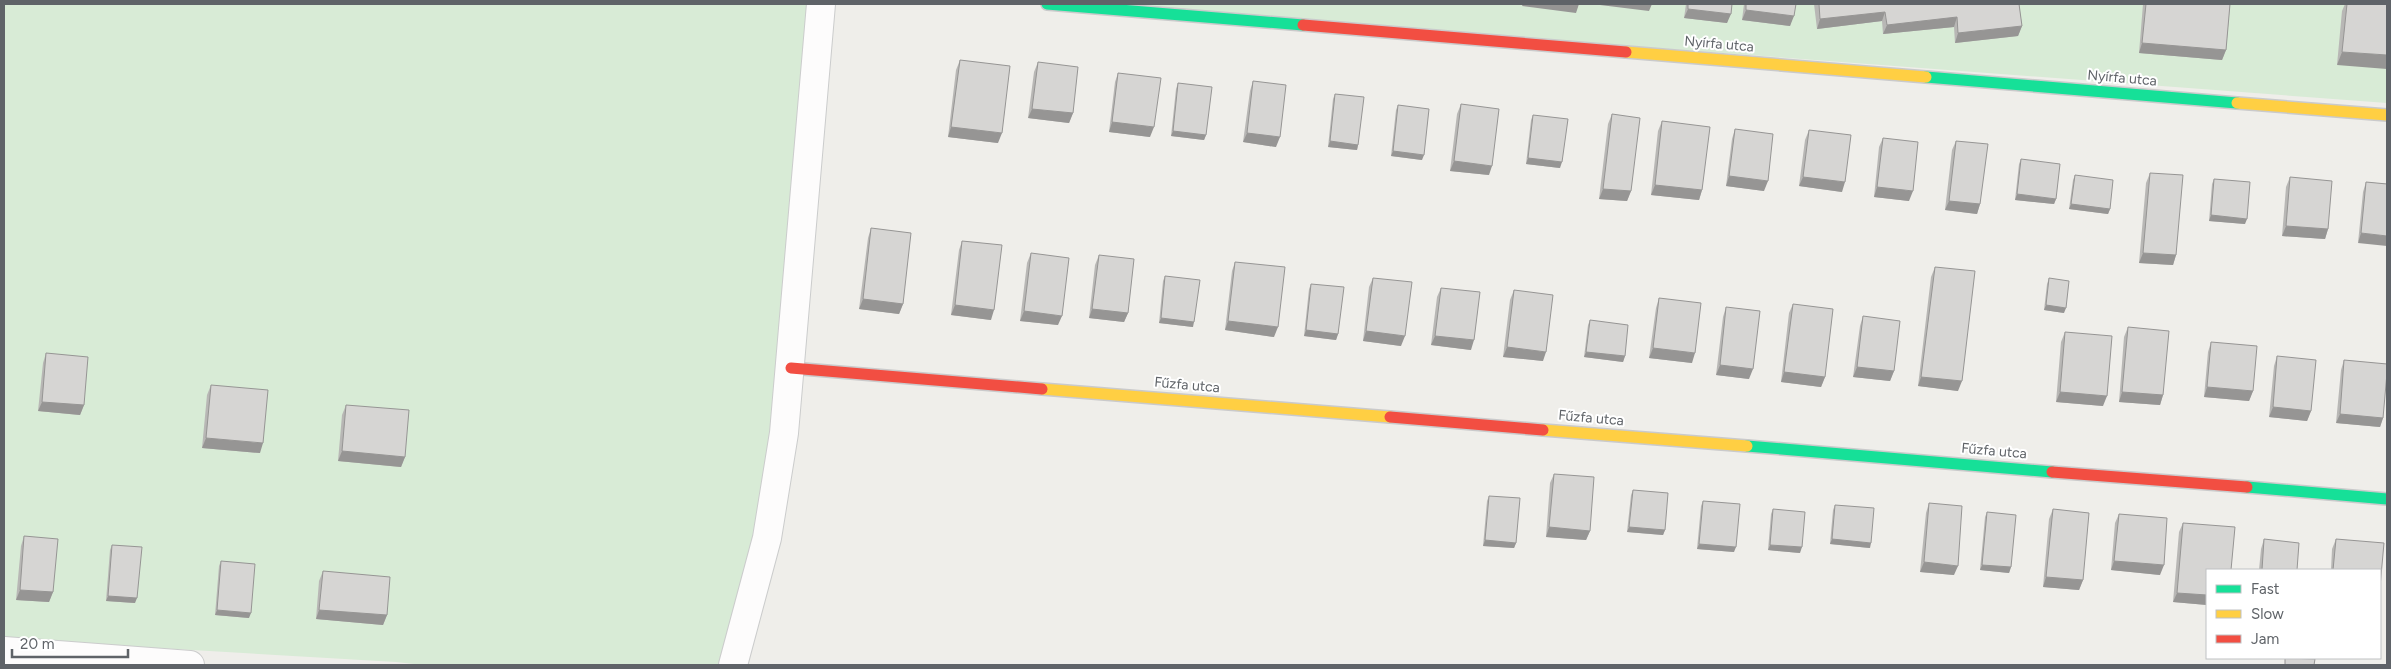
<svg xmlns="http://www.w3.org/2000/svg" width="2391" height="669" font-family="Figtree,sans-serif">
	<rect width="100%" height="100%" fill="#efeeea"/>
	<path fill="#d8ebd6" d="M4,4h817l-30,364 -58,297h-310l-27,-3 -392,-23z
		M1070,4h1317v99z"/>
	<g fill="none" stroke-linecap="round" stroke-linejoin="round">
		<defs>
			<path id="street" d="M4,651l186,14
				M733,665l34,-127 17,-105 37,-429"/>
			<path id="fast" d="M1047,4l256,21
				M1926,77l311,26
				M1747,446l305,26
				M2247,487l140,12"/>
			<path id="slow" d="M1626,52l300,25
				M2237,103l150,12
				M1042,389l348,28
				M1543,430l204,16"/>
			<path id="jam" d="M1303,25l323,27
				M791,368l251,21
				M1390,417l153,13
				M2052,472l195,15"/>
		</defs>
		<use href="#street" stroke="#cbcccc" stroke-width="30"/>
		<use href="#fast" stroke="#cacacb" stroke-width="14"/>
		<use href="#slow" stroke="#cacacb" stroke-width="14"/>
		<use href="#jam" stroke="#cacacb" stroke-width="14"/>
		<use href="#street" stroke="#fdfcfc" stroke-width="28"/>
		<use href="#fast" stroke="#16e098" stroke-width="11"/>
		<use href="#slow" stroke="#ffcf43" stroke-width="11"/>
		<use href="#jam" stroke="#f24e42" stroke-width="11"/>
	</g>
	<path fill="#b8b7b5" d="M1686,4h46l-5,19 -43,-5z
		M1744,4h52l-6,22 -48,-6z
		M1814,4h205l3,22 -4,10 -63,7 -1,-16 -71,7 -1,-13 -65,8z
		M2143,4h87l-4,46 -4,10 -83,-7z
		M2345,4h42l-50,61 5,-54z
		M960,60l38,83 -50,-6 8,-67z
		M1038,62l35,51 -4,10 -41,-5 6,-46z
		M1118,73l32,64 -41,-5 6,-50z
		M1253,81l23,66 -33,-5 7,-51z
		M1178,83l28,52 -2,5 -33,-4 5,-47z
		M1335,94l23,51 -1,5 -29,-3 5,-48z
		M1461,104l28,71 -39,-4 7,-57z
		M1398,105l24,55 -31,-4 5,-46z
		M1612,114l19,77 -4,10 -28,-2 9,-75z
		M1533,115l27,53 -34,-4 5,-44z
		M1662,121l40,69 -3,10 -48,-5 7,-64z
		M1735,129l29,62 -38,-5 6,-47z
		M1809,130l33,62 -43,-6 6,-46z
		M1883,138l26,63 -35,-4 5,-50z
		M1956,141l24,63 -3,10 -32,-4 7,-60z
		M2021,159l35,40 -2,5 -39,-4 4,-36z
		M2150,173l26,82 -3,10 -34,-2 7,-80z
		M2075,175l35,34 -2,5 -39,-5 4,-29z
		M2290,177l38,52 -3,10 -43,-3 4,-49z
		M2214,179l31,45 -36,-3 3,-37z
		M2366,182l21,2 -29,59 5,-51z
		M871,228l32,76 -4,10 -40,-5 9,-71z
		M962,241l29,79 -40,-5 8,-65z
		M1031,253l27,72 -38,-4 7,-58z
		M1099,255l29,58 -4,9 -35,-4 6,-53z
		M1235,262l39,75 -49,-7 7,-59z
		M1935,267l23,124 -40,-5 13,-109z
		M1165,276l28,51 -34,-4 4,-42z
		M1373,278l28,68 -38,-5 6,-54z
		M2049,278l15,35 -20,-3 3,-26z
		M1311,284l27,50 -2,6 -32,-4 5,-47z
		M1441,288l30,62 -40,-5 6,-48z
		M1514,290l29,71 -40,-4 7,-57z
		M1659,298l33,65 -43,-5 7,-50z
		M1793,304l32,73 -4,10 -40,-5 8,-69z
		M1726,307l23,72 -33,-4 7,-58z
		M1863,316l31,55 -4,10 -37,-4 7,-51z
		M1590,320l35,36 -2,6 -39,-5 4,-32z
		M2128,327l35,68 -3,10 -41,-3 5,-65z
		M2065,332l38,74 -47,-4 5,-60z
		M2211,342l42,49 -4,10 -45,-4 4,-45z
		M46,353l38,52 -4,10 -42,-4 5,-48z
		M2277,356l34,55 -4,10 -38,-4 5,-51z
		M2344,360l39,58 -3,9 -44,-4 5,-53z
		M211,385l49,68 -58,-5 5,-53z
		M346,405l59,52 -4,10 -63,-6 4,-46z
		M1554,474l36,57 -4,9 -40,-3 4,-54z
		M1633,490l32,40 -2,5 -36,-3 4,-37z
		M1489,496l27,47 -2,5 -31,-2 4,-45z
		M1703,501l31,51 -37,-3 4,-43z
		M1929,503l25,72 -34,-3 6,-59z
		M1835,505l35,43 -40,-4 3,-34z
		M1773,509l27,44 -32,-3 3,-36z
		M2053,509l30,71 -4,10 -36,-3 6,-68z
		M1987,512l24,55 -2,6 -29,-3 5,-53z
		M2119,514l41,61 -49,-5 4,-47z
		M2183,523l24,47v35l-34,-3 6,-70z
		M24,536l29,56 -4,10 -33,-2 5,-54z
		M2264,539l33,31h-38l2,-21z
		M2336,539l44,31h-49l1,-21z
		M112,545l23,58 -29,-2 4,-51z
		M221,561l28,57 -34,-3 4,-49z
		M323,571l64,44 -4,10 -67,-6 3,-38z"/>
	<path fill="#969594" d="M1523,4h56l-3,9 -54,-7z
		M1600,4h52l-3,7 -49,-6z
		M1688,9l43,5 -4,9 -43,-5z
		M1746,10l48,6 -4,10 -48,-6z
		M1885,12l-3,9 -65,8 3,-10z
		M1957,17l-3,10 -71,7 4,-9z
		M2022,26l-4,10 -63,7 3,-10z
		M2142,43l84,7 -4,10 -83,-7z
		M2342,52l45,3v14l-50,-4z
		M1032,109l41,4 -4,10 -41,-5z
		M1112,122l42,5 -4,10 -41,-5z
		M951,127l51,6 -4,10 -50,-6z
		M1173,131l33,4 -2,5 -33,-4z
		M1247,133l33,4 -4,10 -33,-5z
		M1330,141l28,4 -1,5 -29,-3z
		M1393,151l31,4 -2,5 -31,-4z
		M1528,158l34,4 -2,6 -34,-4z
		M1454,161l38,5 -3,9 -39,-4z
		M1729,176l39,5 -4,10 -38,-5z
		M1803,177l42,5 -3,10 -43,-6z
		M1655,185l47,5 -3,10 -48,-5z
		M1877,187l36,4 -4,10 -35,-4z
		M1603,189l28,2 -4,10 -28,-2z
		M2017,194l39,5 -2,5 -39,-4z
		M1949,201l31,3 -3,10 -32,-4z
		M2071,204l39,5 -2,5 -39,-5z
		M2211,215l36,4 -2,5 -36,-3z
		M2286,226l42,3 -3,10 -43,-3z
		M2361,233l26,3v10l-29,-3z
		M2143,253l33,2 -3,10 -34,-2z
		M863,299l40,5 -4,10 -40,-5z
		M955,305l39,5 -3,10 -40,-5z
		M2046,305l20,3 -2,5 -20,-3z
		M1092,309l36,4 -4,9 -35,-4z
		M1024,311l38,5 -4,9 -38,-4z
		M1161,318l33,4 -1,5 -34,-4z
		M1228,321l50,6 -4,10 -49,-7z
		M1306,330l32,4 -2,6 -32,-4z
		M1366,331l39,5 -4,10 -38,-5z
		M1435,336l39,4 -3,10 -40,-5z
		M1507,347l39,5 -3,9 -40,-4z
		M1653,348l42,5 -3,10 -43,-5z
		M1586,352l39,4 -2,6 -39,-5z
		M1720,365l33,4 -4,10 -33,-4z
		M1857,367l37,4 -4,10 -37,-4z
		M1784,372l41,5 -4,10 -40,-5z
		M1921,377l41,4 -4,10 -40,-5z
		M2207,387l46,4 -4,10 -45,-4z
		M2060,392l47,4 -4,10 -47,-4z
		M2122,392l41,3 -3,10 -41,-3z
		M42,402l42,3 -4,10 -42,-4z
		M2273,407l38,4 -4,10 -38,-4z
		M2340,414l43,4 -3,9 -44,-4z
		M206,438l57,5 -3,10 -58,-5z
		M342,451l63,6 -4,10 -63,-6z
		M1549,527l41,4 -4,9 -40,-3z
		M1629,527l36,3 -2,5 -36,-3z
		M1832,539l39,4 -1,5 -40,-4z
		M1485,540l31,3 -2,5 -31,-2z
		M1699,544l37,3 -2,5 -37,-3z
		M1770,545l32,2 -2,6 -32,-3z
		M2114,561l50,4 -4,10 -49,-5z
		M1924,562l34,4 -4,9 -34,-3z
		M1982,565l29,2 -2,6 -29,-3z
		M2046,577l37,3 -4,10 -36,-3z
		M20,590l33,2 -4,10 -33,-2z
		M2177,593l30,2v10l-34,-3z
		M108,596l29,2 -2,5 -29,-2z
		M217,610l34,3 -2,5 -34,-3z
		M319,610l68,5 -4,10 -67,-6z"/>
	<path fill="#d6d5d3" stroke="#969594" d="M1688,4h44l-1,10 -43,-5z
		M1746,4h50l-2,12 -48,-6z
		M1819,4h200l3,22 -64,7 -1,-16 -70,8 -2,-13 -65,7z
		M2146,4h84l-4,46 -84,-7z
		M2347,4h40v51l-45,-3z
		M960,60l50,6 -8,67 -51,-6z
		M1038,62l40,5 -5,46 -41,-4z
		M1118,73l43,5 -7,49 -42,-5z
		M1253,81l33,4 -6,52 -33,-4z
		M1178,83l34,4 -6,48 -33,-4z
		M1335,94l29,3 -6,48 -28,-4z
		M1461,104l38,5 -7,57 -38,-5z
		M1398,105l31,4 -5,46 -31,-4z
		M1612,114l28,4 -9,73 -28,-2z
		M1533,115l35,4 -6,43 -34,-4z
		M1662,121l48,6 -8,63 -47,-5z
		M1735,129l38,5 -5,47 -39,-5z
		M1809,130l42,5 -6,47 -42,-5z
		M1883,138l35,4 -5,49 -36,-4z
		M1956,141l32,3 -8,60 -31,-3z
		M2021,159l39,5 -4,35 -39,-5z
		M2150,173l33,2 -7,80 -33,-2z
		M2075,175l38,5 -3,29 -39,-5z
		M2290,177l42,4 -4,48 -42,-3z
		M2214,179l36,3 -3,37 -36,-4z
		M2366,182l21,2v52l-26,-3z
		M871,228l40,5 -8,71 -40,-5z
		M962,241l40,4 -8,65 -39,-5z
		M1031,253l38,5 -7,58 -38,-5z
		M1099,255l35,4 -6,54 -36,-4z
		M1235,262l50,5 -7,60 -50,-6z
		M1935,267l40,4 -13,110 -41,-4z
		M1165,276l35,4 -6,42 -33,-4z
		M1373,278l39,4 -7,54 -39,-5z
		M2049,278l20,3 -3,27 -20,-3z
		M1311,284l33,3 -6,47 -32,-4z
		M1441,288l39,4 -6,48 -39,-4z
		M1514,290l39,5 -7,57 -39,-5z
		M1659,298l42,5 -6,50 -42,-5z
		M1793,304l40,5 -8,68 -41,-5z
		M1726,307l34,4 -7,58 -33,-4z
		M1863,316l37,5 -6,50 -37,-4z
		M1590,320l38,5 -3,31 -39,-4z
		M2128,327l41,4 -6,64 -41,-3z
		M2065,332l47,4 -5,60 -47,-4z
		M2211,342l46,4 -4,45 -46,-4z
		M46,353l42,4 -4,48 -42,-3z
		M2277,356l39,4 -5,51 -38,-4z
		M2344,360l43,4v9l-4,45 -43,-4z
		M211,385l57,5 -5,53 -57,-5z
		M346,405l63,5 -4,47 -63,-6z
		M1554,474l40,3 -4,54 -41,-4z
		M1633,490l35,3 -3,37 -36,-3z
		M1489,496l31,2 -4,45 -31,-3z
		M1703,501l37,3 -4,43 -37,-3z
		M1929,503l33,3 -4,60 -34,-4z
		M1835,505l39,3 -3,35 -39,-4z
		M1773,509l32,3 -3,35 -32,-2z
		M2053,509l36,4 -6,67 -37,-3z
		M1987,512l29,3 -5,52 -29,-2z
		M2119,514l48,4 -3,47 -50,-4z
		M2183,523l52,4 -4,43h-24v25l-30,-2z
		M24,536l34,3 -5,53 -33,-2z
		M2264,539l35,4 -2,27h-35z
		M2336,539l48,4 -4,44v-17h-47z
		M112,545l30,2 -5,51 -29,-2z
		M221,561l34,3 -4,49 -34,-3z
		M323,571l67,6 -3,38 -68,-5z
		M2285,658l30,1 -1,6h-29z"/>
	<g text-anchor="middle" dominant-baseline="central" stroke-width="4" stroke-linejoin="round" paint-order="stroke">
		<g font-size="14" fill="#5f6368" stroke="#fff">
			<text transform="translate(1719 44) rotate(5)">Nyírfa utca</text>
			<text transform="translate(2122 78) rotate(5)">Nyírfa utca</text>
			<text transform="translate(1187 385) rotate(5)">Fűzfa utca</text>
			<text transform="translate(1591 418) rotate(5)">Fűzfa utca</text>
			<text transform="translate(1994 451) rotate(5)">Fűzfa utca</text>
		</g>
	</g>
	<rect width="2391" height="669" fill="none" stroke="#5f6368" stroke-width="10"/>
	<rect x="2206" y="569" width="175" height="90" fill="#ffffff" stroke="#bfc1c3"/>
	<rect x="2216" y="585" width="25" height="8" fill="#16e098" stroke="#bfc1c3"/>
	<text x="2251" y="594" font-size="15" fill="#5f6368">Fast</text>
	<rect x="2216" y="610" width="25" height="8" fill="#ffcf43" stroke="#bfc1c3"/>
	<text x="2251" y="619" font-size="15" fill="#5f6368">Slow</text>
	<rect x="2216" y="635" width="25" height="8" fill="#f24e42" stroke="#bfc1c3"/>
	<text x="2251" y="644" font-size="15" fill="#5f6368">Jam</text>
	<path d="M12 649v8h116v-8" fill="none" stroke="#5f6368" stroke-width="2.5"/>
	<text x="20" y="649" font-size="15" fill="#5f6368" stroke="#ffffff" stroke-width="4" paint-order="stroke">20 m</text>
</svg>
